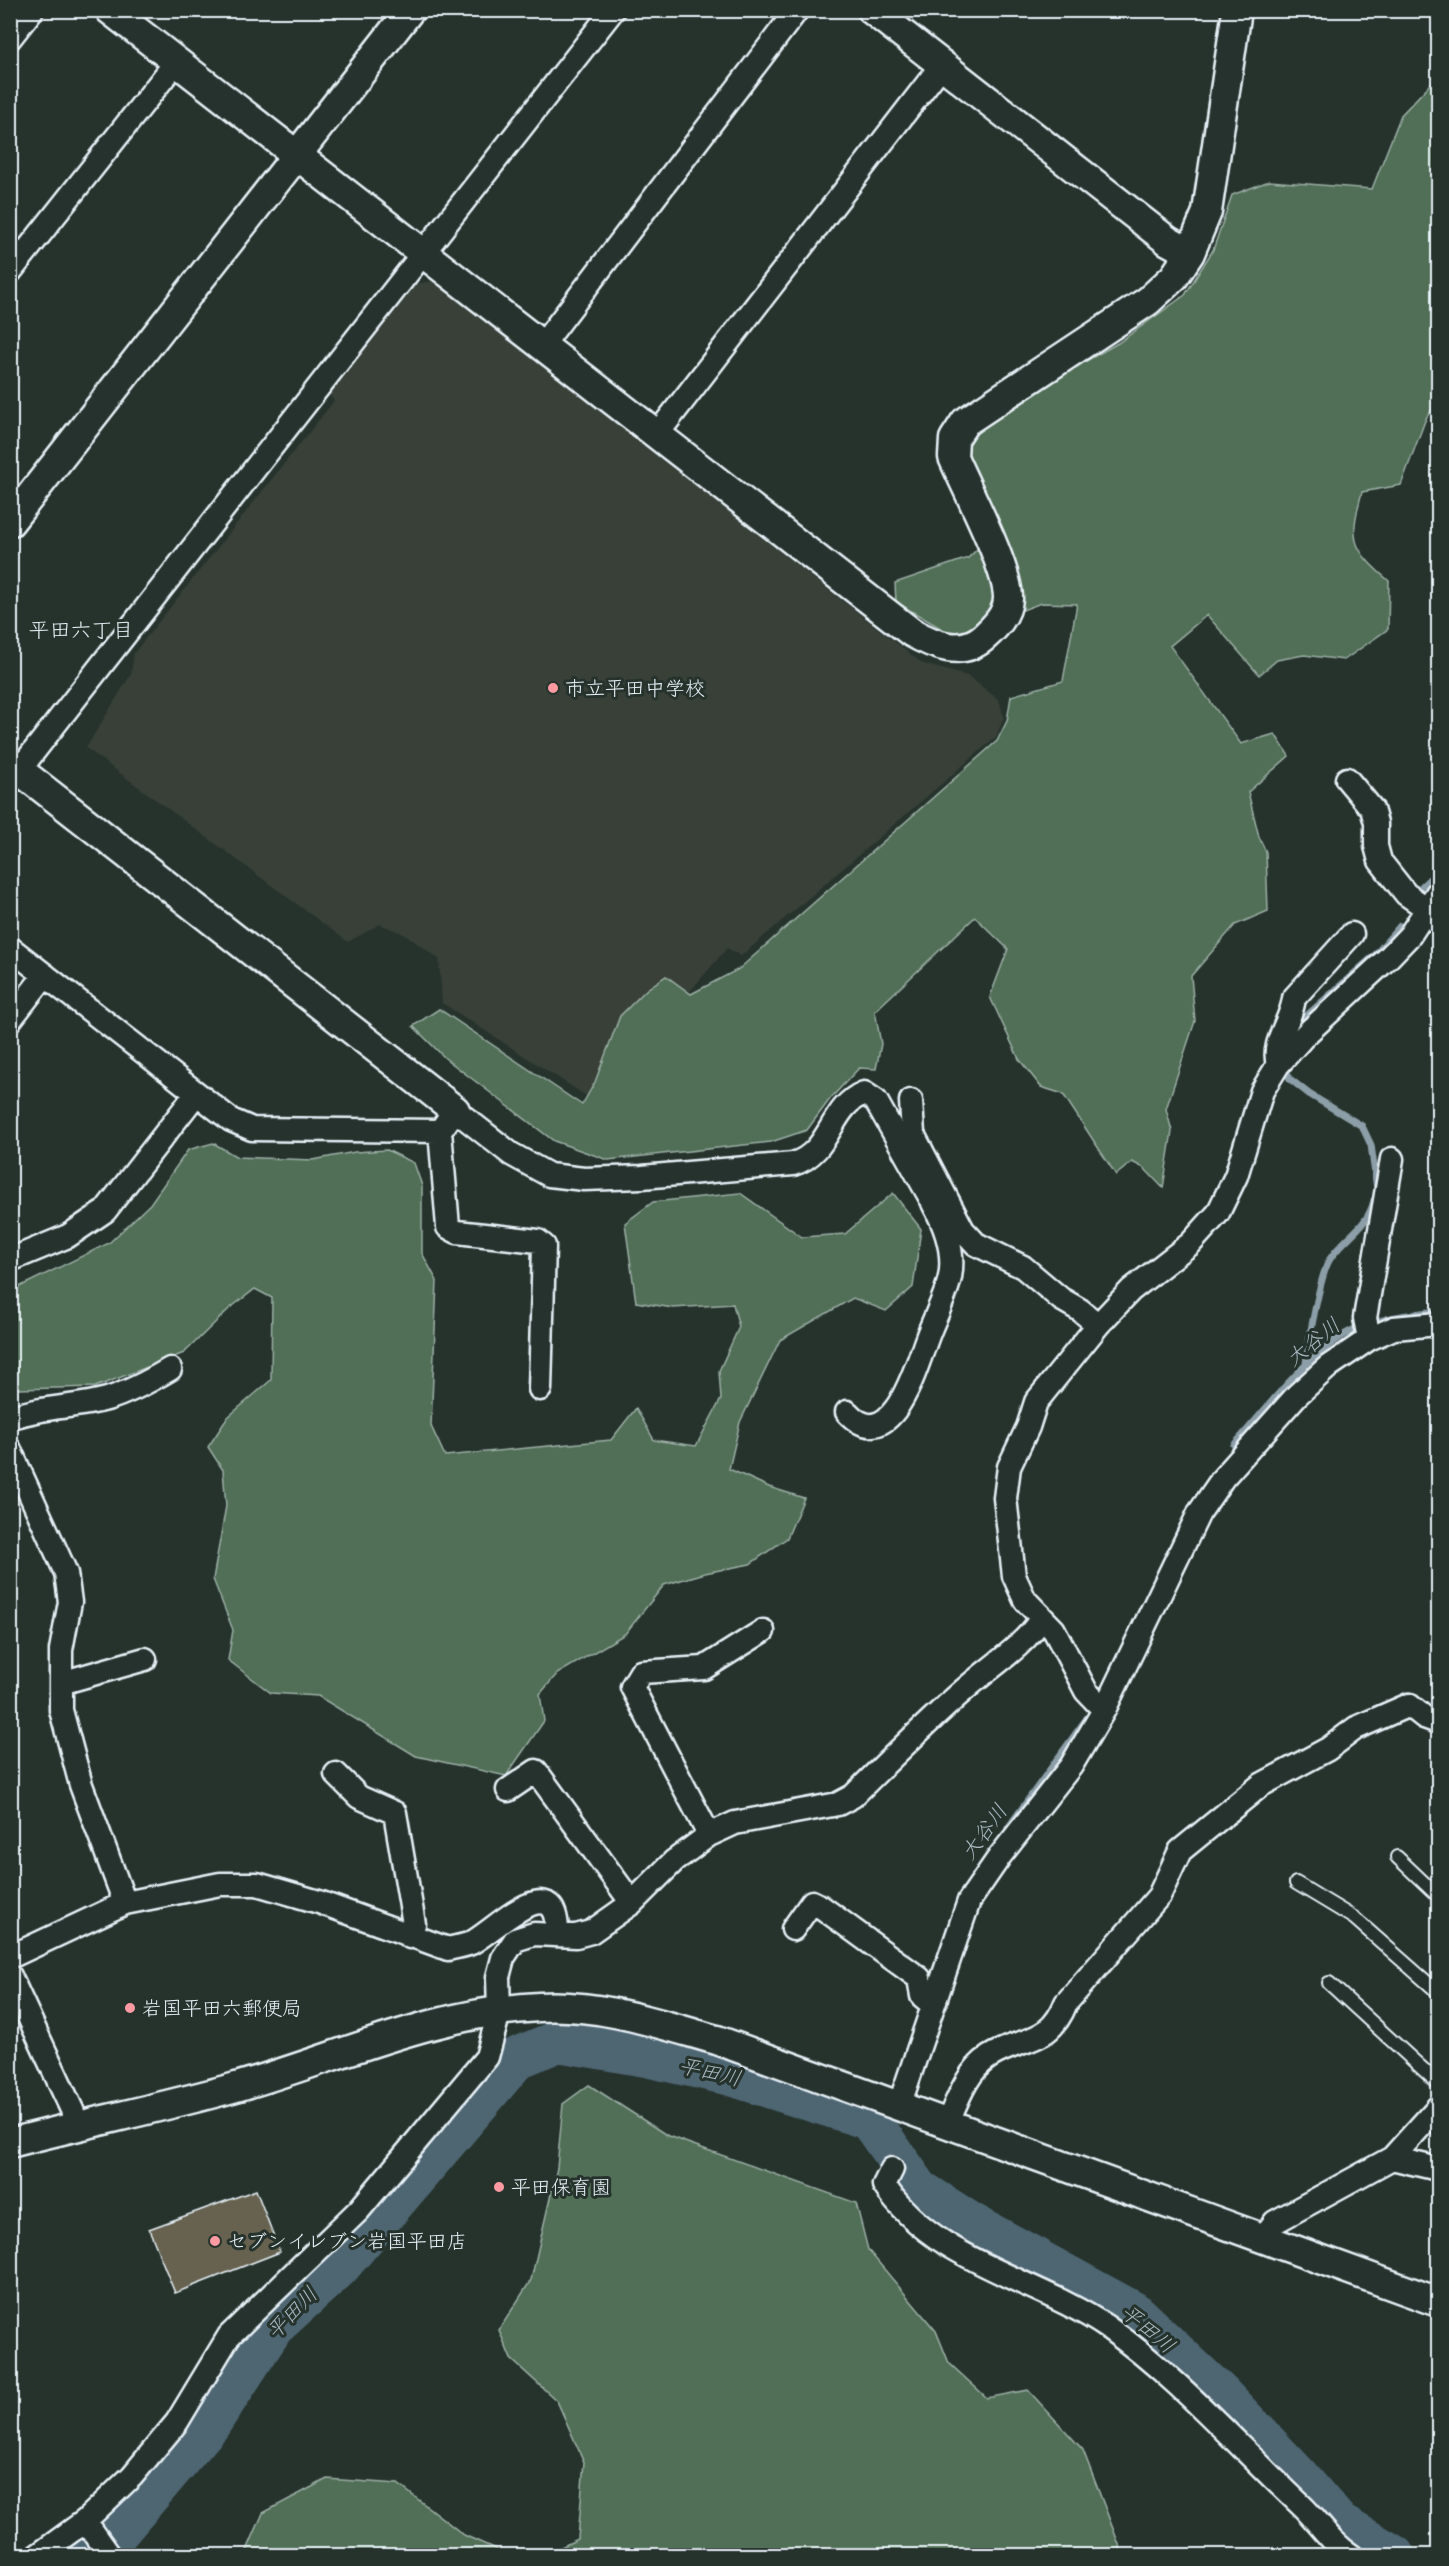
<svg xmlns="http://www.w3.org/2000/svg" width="1449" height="2566" font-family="Sriracha,'Klee One',sans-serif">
	<rect width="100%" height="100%" fill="#26332d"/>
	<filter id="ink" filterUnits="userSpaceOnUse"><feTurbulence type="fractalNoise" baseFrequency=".0167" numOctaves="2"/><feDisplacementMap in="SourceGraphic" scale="12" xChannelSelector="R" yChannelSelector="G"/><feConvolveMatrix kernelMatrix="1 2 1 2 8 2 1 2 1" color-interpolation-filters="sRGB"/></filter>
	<g filter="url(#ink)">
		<path fill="#394138" d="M435,281l488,383 45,12 31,24 5,17 -8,20 -255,219 -14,-8 -131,154 -154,-99 -3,-44 -35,-25 -24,-10 -32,18 -262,-194 45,-74 3,-21 200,-252 -7,-9 86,-108z"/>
		<path fill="#516e56" stroke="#9cb0a7" stroke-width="1.5" d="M1438,76v325l-12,17 -25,67 -39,7c-13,48 -11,56 27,89l-1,48 -44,31 -40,-5 -27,5 -18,15 -52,-60 -37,31 71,98 34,-10 14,22 -41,36 11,45 7,15 2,59 -33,14 -44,51 4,45 -29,88 6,22 -9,57 -19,-20 -12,-6 -16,13 -53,-81 -22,-7 -22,-28 -29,-62 18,-48 -33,-32 -100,94 6,33 -5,25 -17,-1 -29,31 -23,31 -36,12 -163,18 -54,-19 -108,-82 -33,-33 26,-17 143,96 13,-23 25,-66 27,-27 19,-13 25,18 48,-25 258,-228 10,-20 4,-25 52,-15 14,-77 -36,-1 -68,26 -24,4 -53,-31 -1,-19 73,-25 28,-27 -24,-55 -6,-30 30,-34 122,-69 67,-48 28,-45 19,-55 37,-14 103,8 29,-74z
			M213,1143l24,14 76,3 42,-8 32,-2 27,13 8,23v67l15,28 -6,145 14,30 166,-16 25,-32 18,32 42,6 25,-47 -2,-28 20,-44 -6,-23 -60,4 -37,-6 -11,-79 28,-21 87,-9 62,44 43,-3 48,-41 28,36 -8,58 -27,24 -33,-13 -73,42 -40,82 -11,47 40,18 35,11 -17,40 -37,26 -45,9 -41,12 -39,49 -68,40 -17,20 4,27 -38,55 -90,-20 -98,-60 -47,-3 -43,-33 5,-30 -20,-51 13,-73 -3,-36 -15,-23 20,-30 43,-37 1,-82 -17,-9 -26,20 -45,44 -89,34 -78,2 -6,3v-101l98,-48 41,-39 38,-54z
			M589,2085l79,51 188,67 12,47 68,81 13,32 38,35 41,-8 55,60 40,105h-579l34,-16 6,-77 -27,-61 -46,-42 -12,-29 32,-50 26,-112 6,-64z
			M327,2479l71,5 66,51 45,20h-264l18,-42z"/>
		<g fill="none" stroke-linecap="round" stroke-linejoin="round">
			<path stroke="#8c9ea8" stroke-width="7" d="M1420,888l18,-17
				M1304,1018l72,-64 24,-28
				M1285,1067l5,12 19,15 53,32 9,19 6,44
				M1306,1364c2,-20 14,-90 24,-105 14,-22 38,-31 44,-59
				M1234,1445c33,-36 75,-94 119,-115 28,-12 56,-16 85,-19
				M1008,1828l79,-110"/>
			<path stroke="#4e6672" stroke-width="42" d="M88,2556l29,-23 92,-108 64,-98 66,-60 178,-209 41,-17 88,15 85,19 138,44 50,71 51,33 163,89 86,81 78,82 42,49 55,32"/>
		</g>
		<path fill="#666250" stroke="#e8f1f8" stroke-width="1.5" d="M256,2190l24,62 -105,41 -26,-64z"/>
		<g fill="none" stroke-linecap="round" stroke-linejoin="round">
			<defs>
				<path id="service" d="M1397,1857l41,39
					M1296,1883l58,35 84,74
					M1329,1983l109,100"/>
				<path id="minor" d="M10,38l22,-28
					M10,272l166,-210
					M543,344l254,-334
					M658,433l283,-367
					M1347,779l25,30 4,14v23l4,15 26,33 20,14 12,15
					M10,782l603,-772
					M10,948l221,172 21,9 188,2
					M10,1020l35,-45
					M1278,1065c-7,-23 14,-44 16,-67l58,-64
					M911,1101l2,33 50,96 13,14 47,23 38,32 19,11 18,15
					M10,1260l58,-24 37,-25 91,-117
					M1369,1339l-4,-21 27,-159
					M540,1389l4,-143 -6,-5 -81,-9 -9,-5 -8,-96 15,-21 56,44 38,21 35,4 58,-2 151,-13c39,-12 36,-57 71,-71l12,8 54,96
					M847,1412c44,47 69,-45 80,-74 7,-20 19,-41 23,-61 5,-25 -5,-52 -17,-74
					M10,1418c32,-12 65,-10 97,-19 23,-7 43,-18 63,-30
					M10,1450l56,123 4,29 -9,48v60l20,75 44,118
					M61,1683l84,-24
					M1104,1710l-18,-19 -32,-61 -29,-30 -11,-24 -9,-78 4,-31 19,-40 8,-25 62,-77 33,-35 59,-46 28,-31 18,-37 26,-85 16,-26 28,-31 82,-76 22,-23 28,-43
					M336,1774l23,23 36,16 19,111 -4,13
					M508,1790l28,-19 96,132
					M709,1835l-77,-148 9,-15 63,-4 59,-37
					M793,1929l19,-27 8,4 99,72 3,18 11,9
					M10,1957l115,-54 95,-19h37l62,18 129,47c7,-2 16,-3 23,-6 25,-13 87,-80 86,-8
					M10,1976l63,136 2,14
					M899,2106l70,-205 31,-45 71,-90 33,-56 95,-197 24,-35 74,-83 32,-29 40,-27 25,-11 44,-4
					M947,2124c10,-23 20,-53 42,-67 34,-21 60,-11 77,-54l93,-107 21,-45 81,-66 67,-36 28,-21 53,-23 15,12 14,5
					M1392,2158l46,11
					M892,2169l-8,16c49,76 151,93 223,142 71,50 130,118 194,178 17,16 30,38 51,51
					M1262,2239l13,-17 117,-64 46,-51
					M85,2521l25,35
					M37,2556l48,-35 47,-45 45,-54 52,-86 130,-126 128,-153 12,-45 -1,-35 5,-19 12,-18 19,-6 42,2 15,-4 41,-29 42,-42 35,-26 26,-12 103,-19 15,-8c36,-36 72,-72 111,-106 27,-24 58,-42 78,-72"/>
				<path id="tertiary" d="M110,10l801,622c23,13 50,25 73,5 11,-10 23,-22 24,-38 1,-30 -42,-111 -55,-142l1,-18 11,-17 183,-121 26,-24 16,-24 17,-41 30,-202
					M872,10l296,231 22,12
					M10,522l400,-512
					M10,763l445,347
					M10,2143c75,-20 152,-35 226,-56 99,-28 198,-75 303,-80 60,-4 121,17 178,33l721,262"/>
			</defs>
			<use href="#service" stroke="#e8f1f8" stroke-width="16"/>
			<use href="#minor" stroke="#e8f1f8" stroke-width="27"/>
			<use href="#tertiary" stroke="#e8f1f8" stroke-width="33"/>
			<use href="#service" stroke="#26332d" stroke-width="12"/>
			<use href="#minor" stroke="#26332d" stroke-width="22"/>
			<use href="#tertiary" stroke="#26332d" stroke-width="28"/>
		</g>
	</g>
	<g fill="#ff9aa2" stroke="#26332d" stroke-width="2">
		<circle cx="553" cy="688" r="6"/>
		<circle cx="130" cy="2008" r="6"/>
		<circle cx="499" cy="2187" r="6"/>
		<circle cx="215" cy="2241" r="6"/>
	</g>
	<g text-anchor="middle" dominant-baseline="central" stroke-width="6" stroke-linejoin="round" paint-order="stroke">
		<g font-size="20" fill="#e8f1f8" stroke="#26332d" text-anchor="start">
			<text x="565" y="688">市立平田中学校</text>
			<text x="142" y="2008">岩国平田六郵便局</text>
			<text x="511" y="2187">平田保育園</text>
			<text x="227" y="2241">セブンイレブン岩国平田店</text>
		</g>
		<g font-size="21" fill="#e8f1f8" stroke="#26332d">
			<text x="81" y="630">平田六丁目</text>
		</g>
		<g font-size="21" font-style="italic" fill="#aab9c2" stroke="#26332d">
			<text transform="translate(1313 1342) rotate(-39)">大谷川</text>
			<text transform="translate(984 1832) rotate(-54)">大谷川</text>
			<text transform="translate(710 2072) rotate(13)">平田川</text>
			<text transform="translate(292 2313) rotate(-46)">平田川</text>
			<text transform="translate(1148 2329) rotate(40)">平田川</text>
		</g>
	</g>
	<rect width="1449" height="2566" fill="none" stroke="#26332d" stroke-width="36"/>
	<rect x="18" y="18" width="1413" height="2530" fill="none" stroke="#e8f1f8" stroke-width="2" filter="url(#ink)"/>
</svg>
